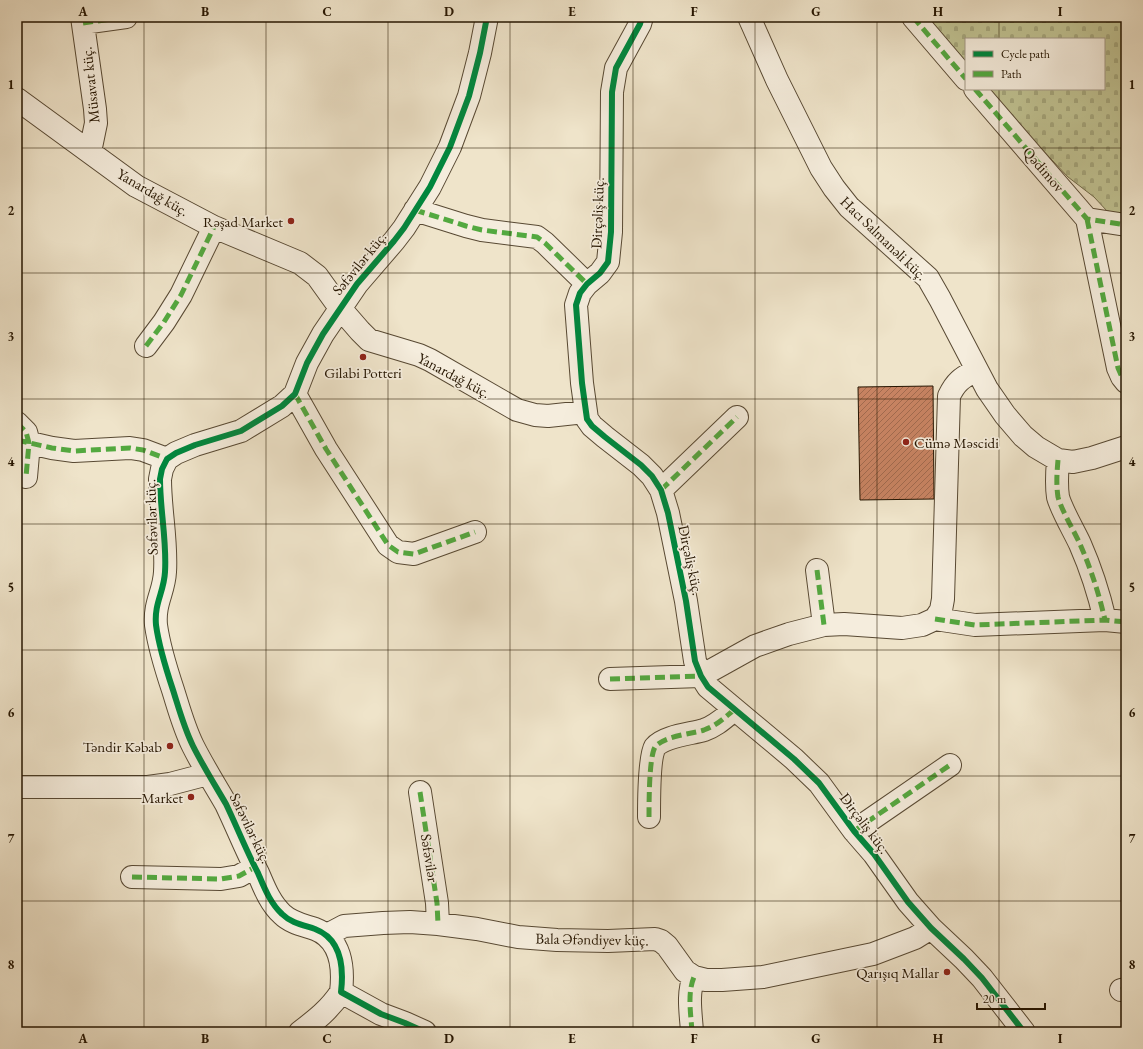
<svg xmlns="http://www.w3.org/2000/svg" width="1143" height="1049" font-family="'EB Garamond',serif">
	<defs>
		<pattern id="cemetery-stones" width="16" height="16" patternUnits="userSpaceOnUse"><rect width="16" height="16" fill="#c0c292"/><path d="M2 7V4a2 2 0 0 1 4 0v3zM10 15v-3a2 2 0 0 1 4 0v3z" fill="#a5a67c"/></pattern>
		<pattern id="building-hatch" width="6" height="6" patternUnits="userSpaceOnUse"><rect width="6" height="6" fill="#c78362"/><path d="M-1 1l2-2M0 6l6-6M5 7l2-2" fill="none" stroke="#a16a4e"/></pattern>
	</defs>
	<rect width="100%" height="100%" fill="#efe4ca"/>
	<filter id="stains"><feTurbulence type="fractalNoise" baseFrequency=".005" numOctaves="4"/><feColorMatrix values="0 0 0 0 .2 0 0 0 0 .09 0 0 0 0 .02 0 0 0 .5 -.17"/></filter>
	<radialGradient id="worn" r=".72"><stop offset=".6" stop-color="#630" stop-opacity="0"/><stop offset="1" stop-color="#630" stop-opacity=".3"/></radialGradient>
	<path fill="url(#cemetery-stones)" stroke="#726c4a" d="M920,17h206v198l-19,-4 -13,-14 -26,-20 -83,-88h119v-50h-138v29z"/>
	<path fill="url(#building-hatch)" stroke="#251501" d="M933,386l1,113 -74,1 -2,-113z"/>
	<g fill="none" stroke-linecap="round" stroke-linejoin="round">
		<defs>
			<path id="minor" d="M82,17l13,92 1,14 -6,29
				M642,17l-2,7 -24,44 -4,24 -1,140 -3,30 -8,11 -13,11 -7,9 -4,12 6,78 5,36 5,7 13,11 36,28 11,11 9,14 7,23 18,88 9,60 6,15 7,11 86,72 25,24 35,48 20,23 34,48 23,26 33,31 18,19 42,54
				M749,17l28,63 44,88 13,20 15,19 79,71 12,21 47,90 18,26 18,21 13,11 22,13 15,2 19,-4 34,-11
				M913,17l53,62
				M83,23l43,-6
				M975,89l112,130 39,6
				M17,99l119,87 78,41 86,36 17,13 23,32 20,23 9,9 50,15 11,5 87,50 18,5 13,1 37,-4
				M415,210l51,16 16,4 55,7 8,6 42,41
				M1087,219l31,149 4,9 4,5
				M146,346l18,-24 17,-27 33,-68
				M295,394l31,55 62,96 10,7 16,2 61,-22
				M17,423l9,9 3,11 -3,34
				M17,440l35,8 22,3 56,-3 13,2 24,9
				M1058,460c-1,12 -2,24 0,37 3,12 16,34 22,47 11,25 19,50 25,76
				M661,490l76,-73
				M817,570l7,55
				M935,619l40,6 130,-5 21,2
				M610,679l91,-3 54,-30 34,-12 35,-9 20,-1 58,4 20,-3 13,-6 6,-9 2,-11 6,-203c7,-15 13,-18 27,-26
				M17,787h131l22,-3 38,-10
				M420,792l17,111 1,21
				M649,817c0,-13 0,-60 6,-70 9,-11 36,-13 49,-17 12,-4 20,-12 30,-20
				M854,831l96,-66
				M132,877l89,2 18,-3 16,-9
				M327,935l17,-9 39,-3 27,-1 28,2 39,5 41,8 39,3 51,1 47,-2 6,2 6,5 18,25 9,6 12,3h16l41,-3 110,-23 42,-16 16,-10
				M1121,990l5,-1
				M300,1032c16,-12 30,-23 41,-40
				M425,1032l-20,-9 -24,-9 -40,-22c3,-25 0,-53 -26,-63 -12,-4 -24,-6 -33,-15 -12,-11 -18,-27 -24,-41 -12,-23 -21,-46 -32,-69 -11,-19 -23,-38 -33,-58 -9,-18 -14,-37 -20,-56 -7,-21 -14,-43 -17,-65 -2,-22 8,-33 9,-53 2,-31 -5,-62 -5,-93l2,-10 5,-10 9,-6 19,-8 46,-14 41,-25 13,-12 12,-31 16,-29 34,-50 37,-43 10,-13 26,-41 20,-40 19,-51 11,-43 7,-36
				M692,1032c-1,-18 -5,-38 2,-55"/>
		</defs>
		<use href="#minor" stroke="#584933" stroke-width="24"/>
		<use href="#minor" stroke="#f5eddd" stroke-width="22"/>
		<path stroke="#53a940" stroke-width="5" stroke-dasharray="10 5" stroke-linecap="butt" d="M913,17l53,62
			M83,23l43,-6
			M975,89l112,130 39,6
			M415,210l51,16 16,4 55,7 8,6 42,41
			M1087,219l31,149 4,9 4,5
			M146,346l18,-24 17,-27 33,-68
			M295,394l31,55 62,96 10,7 16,2 61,-22
			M17,423l9,9 3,11 -3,34
			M17,440l35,8 22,3 56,-3 13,2 24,9
			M1058,460c-1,12 -2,24 0,37 3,12 16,34 22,47 11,25 19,50 25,76
			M661,490l76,-73
			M817,570l7,55
			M935,619l40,6 130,-5 21,2
			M610,679l91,-3
			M420,792l17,111 1,21
			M649,817c0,-13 0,-60 6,-70 9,-11 36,-13 49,-17 12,-4 20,-12 30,-20
			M854,831l96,-66
			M132,877l89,2 18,-3 16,-9
			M1121,990l5,-1
			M692,1032c-1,-18 -5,-38 2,-55"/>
		<defs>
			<path id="cycleway" d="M642,17l-2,7 -24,44 -4,24 -1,140 -3,30 -8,11 -13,11 -7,9 -4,12 6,78 5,36 5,7 13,11 36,28 11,11 9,14 7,23 18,88 9,60 6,15 7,11 86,72 25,24 35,48 20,23 34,48 23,26 33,31 18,19 42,54
				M425,1032l-20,-9 -24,-9 -40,-22c3,-25 0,-53 -26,-63 -12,-4 -24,-6 -33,-15 -12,-11 -18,-27 -24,-41 -12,-23 -21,-46 -32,-69 -11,-19 -23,-38 -33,-58 -9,-18 -14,-37 -20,-56 -7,-21 -14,-43 -17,-65 -2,-22 8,-33 9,-53 2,-31 -5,-62 -5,-93l2,-10 5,-10 9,-6 19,-8 46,-14 41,-25 13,-12 12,-31 16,-29 34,-50 37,-43 10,-13 26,-41 20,-40 19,-51 11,-43 7,-36"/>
		</defs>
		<use href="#cycleway" stroke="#f5eddd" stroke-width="8"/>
		<use href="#cycleway" stroke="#00873e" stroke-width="6"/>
	</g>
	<path fill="none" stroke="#251501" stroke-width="1" stroke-opacity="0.55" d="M144,17v1015M266,17v1015M388,17v1015M510,17v1015M633,17v1015M755,17v1015M877,17v1015M999,17v22M999,89v943M17,148h1109M17,273h1109M17,399h1109M17,524h1109M17,650h1109M17,776h1109M17,901h1109"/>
	<g fill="#8f2418" stroke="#f5eddd" stroke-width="1.5">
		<circle cx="291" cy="221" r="4"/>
		<circle cx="363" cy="357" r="4"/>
		<circle cx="906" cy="442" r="4"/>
		<circle cx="170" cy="746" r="4"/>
		<circle cx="191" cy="797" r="4"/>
		<circle cx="947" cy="972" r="4"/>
	</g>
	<g text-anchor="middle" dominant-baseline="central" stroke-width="3.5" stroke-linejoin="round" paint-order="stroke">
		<g font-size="15" fill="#251501" stroke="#f5eddd">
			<text transform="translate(90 85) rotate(-96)">Müsavat küç.</text>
			<text transform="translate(1044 169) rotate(49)">Qədimov</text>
			<text transform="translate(153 192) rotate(30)">Yanardağ küç.</text>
			<text transform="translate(597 213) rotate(-88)">Dirçəliş küç.</text>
			<text transform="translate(884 238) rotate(44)">Hacı Salmanəli küç.</text>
			<text transform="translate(359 263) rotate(-51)">Səfəvilər küç.</text>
			<text transform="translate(454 375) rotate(28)">Yanardağ küç.</text>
			<text transform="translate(151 517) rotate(-92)">Səfəvilər küç.</text>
			<text transform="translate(691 560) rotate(78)">Dirçəliş küç.</text>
			<text transform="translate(865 823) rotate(53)">Dirçəliş küç.</text>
			<text transform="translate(251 828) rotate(64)">Səfəvilər küç.</text>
			<text transform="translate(430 858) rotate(81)">Səfəvilər</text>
			<text transform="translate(592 939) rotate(1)">Bala Əfəndiyev küç.</text>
		</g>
		<g font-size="15" fill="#251501" stroke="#f5eddd" text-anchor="end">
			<text x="283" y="221">Rəşad Market</text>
			<text x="363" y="372" text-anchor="middle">Gilabi Potteri</text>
			<text x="914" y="442" text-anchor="start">Cümə Məscidi</text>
			<text x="162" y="746">Təndir Kəbab</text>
			<text x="183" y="797">Market</text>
			<text x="939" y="972">Qarışıq Mallar</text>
		</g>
	</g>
	<rect width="1143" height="1049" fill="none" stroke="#efe4ca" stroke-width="44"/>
	<rect x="965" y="38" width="140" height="52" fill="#f5eddd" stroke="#a29785"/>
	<rect x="973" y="51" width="20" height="6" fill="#00873e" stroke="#a29785"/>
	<text x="1001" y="58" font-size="12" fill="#251501">Cycle path</text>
	<rect x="973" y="71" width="20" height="6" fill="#53a940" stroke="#a29785"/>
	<text x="1001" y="78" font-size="12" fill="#251501">Path</text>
	<path d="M977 1003v6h68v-6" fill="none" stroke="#251501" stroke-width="2"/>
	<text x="983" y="1003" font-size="12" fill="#251501" stroke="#f5eddd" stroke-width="3" paint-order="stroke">20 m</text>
	<rect x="22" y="22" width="1099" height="1005" fill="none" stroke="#251501" stroke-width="1.5"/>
	<g font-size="13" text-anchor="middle" font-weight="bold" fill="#251501">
		<text x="83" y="16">A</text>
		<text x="205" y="16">B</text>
		<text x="327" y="16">C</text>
		<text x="449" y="16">D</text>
		<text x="572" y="16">E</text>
		<text x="694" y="16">F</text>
		<text x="816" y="16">G</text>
		<text x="938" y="16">H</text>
		<text x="1060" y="16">I</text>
		<text x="11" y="89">1</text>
		<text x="1132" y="89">1</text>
		<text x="11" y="215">2</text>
		<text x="1132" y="215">2</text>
		<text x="11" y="341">3</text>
		<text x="1132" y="341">3</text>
		<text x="11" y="466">4</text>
		<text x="1132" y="466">4</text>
		<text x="11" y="592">5</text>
		<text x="1132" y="592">5</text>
		<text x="11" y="717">6</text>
		<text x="1132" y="717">6</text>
		<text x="11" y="843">7</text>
		<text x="1132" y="843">7</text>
		<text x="11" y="969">8</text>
		<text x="1132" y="969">8</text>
		<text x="83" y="1043">A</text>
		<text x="205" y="1043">B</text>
		<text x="327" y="1043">C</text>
		<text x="449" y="1043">D</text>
		<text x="572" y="1043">E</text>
		<text x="694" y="1043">F</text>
		<text x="816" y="1043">G</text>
		<text x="938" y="1043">H</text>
		<text x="1060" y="1043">I</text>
	</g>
	<rect width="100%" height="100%" filter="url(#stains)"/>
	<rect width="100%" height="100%" fill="url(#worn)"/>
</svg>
